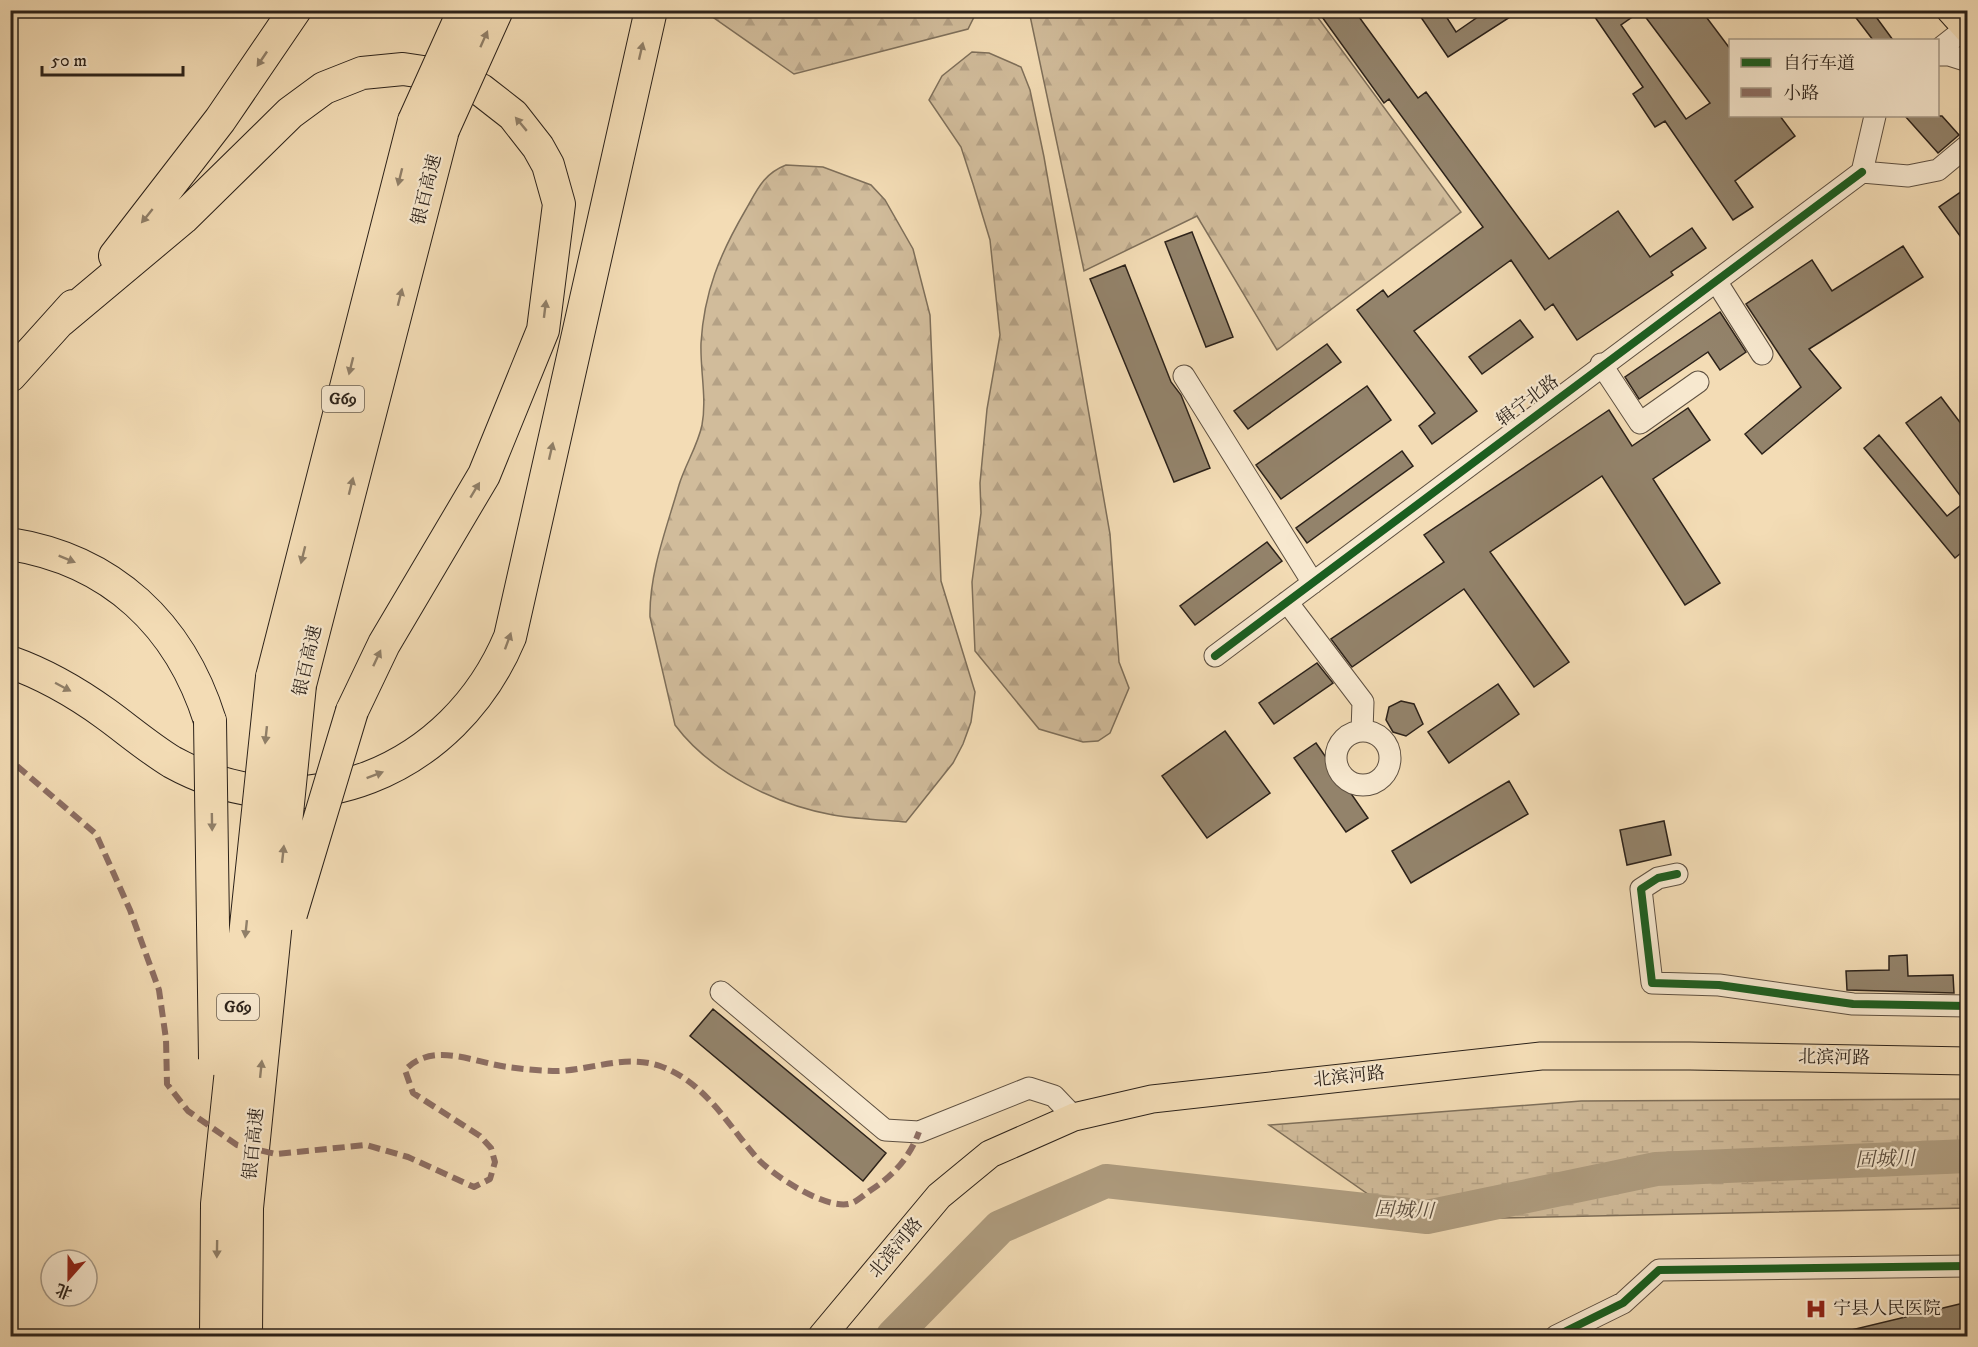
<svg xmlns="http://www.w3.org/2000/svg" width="1978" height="1347" font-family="'IM FELL DW Pica','Noto Serif SC',serif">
	<defs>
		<pattern id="forest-firs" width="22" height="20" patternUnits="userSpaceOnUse" patternTransform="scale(1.5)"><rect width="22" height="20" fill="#d1bc9b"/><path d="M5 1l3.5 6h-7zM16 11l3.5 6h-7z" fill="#b4a185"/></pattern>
		<pattern id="wetland-marsh" width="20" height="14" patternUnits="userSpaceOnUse" patternTransform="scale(1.5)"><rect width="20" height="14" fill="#d1bc9b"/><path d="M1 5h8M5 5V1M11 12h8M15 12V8" fill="none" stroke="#b4a185"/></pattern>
	</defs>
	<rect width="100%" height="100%" fill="#f3dcb5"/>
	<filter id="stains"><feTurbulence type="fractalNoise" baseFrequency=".00333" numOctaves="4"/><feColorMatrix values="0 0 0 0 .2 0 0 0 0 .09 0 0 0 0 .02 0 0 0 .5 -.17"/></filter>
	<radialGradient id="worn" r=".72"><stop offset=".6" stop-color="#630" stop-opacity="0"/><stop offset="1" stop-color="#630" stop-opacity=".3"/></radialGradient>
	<path fill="url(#forest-firs)" stroke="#7e6f5a" stroke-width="1.5" d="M704,11h273l-9,18 -174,45z
		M1029,11h284l148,201 -184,138 -80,-134 -113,55z
		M972,52l17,1 32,14 9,23 14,67 66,377 9,128 10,26 -19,45 -12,8 -15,1 -44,-13 -64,-78 -3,-69 9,-69 -1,-30 7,-74 13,-74 -10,-95 -17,-56 -12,-37 -32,-47 13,-24z
		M786,165l37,2 48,18 14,15 28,49 17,66 11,266 34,111 -4,30 -8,22 -10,19 -47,59c-24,-2 -49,-3 -73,-7 -57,-10 -123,-43 -158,-90l-25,-108c-1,-44 17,-90 29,-132 6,-20 19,-40 23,-60 5,-27 -2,-55 -1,-82 3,-51 19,-89 44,-132 12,-21 18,-37 41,-46z"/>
	<path fill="url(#wetland-marsh)" stroke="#7e6f5a" stroke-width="1.5" d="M1967,1099v109l-562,12 -136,-95 312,-24z"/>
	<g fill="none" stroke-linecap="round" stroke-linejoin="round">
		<path stroke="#af9d80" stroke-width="34" d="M893,1336l107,-109 106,-46 321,36 229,-48 312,-13"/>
	</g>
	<path fill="#93836b" stroke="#2c221a" stroke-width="1.5" fill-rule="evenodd" d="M1317,10h37l64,88 8,-6 123,167 69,-48 32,46 42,-29 14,20 -35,24 2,3 -96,65 -24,-36 -8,6 -34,-50 -97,71 63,80 -45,33 -13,-18 16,-13 -78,-103 26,-20 5,7 95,-70 -94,-128 -5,4z
		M1416,10h26l14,22 32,-22h33l-73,47z
		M1590,10h111l30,40v66h49l15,20 -60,45 18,26 -20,13 -68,-99 -10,6 -22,-33 10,-7zM1641,11l69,92 -24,16 -65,-94z
		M1850,10h21l22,30h-20z
		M1905,116h37l17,19 -21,18z
		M1968,187v60l-29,-40z
		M1192,232l41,105 -27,10 -41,-105z
		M1903,246l20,31 -114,72 32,39 -79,66 -17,-20 56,-47 -55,-83 66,-44 20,31z
		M1125,265l46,117 10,13 29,73 -36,14 -84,-203z
		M1720,312l26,40 -26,18 -12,-18 -69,47 -14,-22z
		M1520,320l13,17 -51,37 -13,-17z
		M1327,344l14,18 -93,67 -14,-18z
		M1367,386l24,34 -110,79 -25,-34z
		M1941,397l27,36v114l-13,11 -91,-110 15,-13 68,81 18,-14 -59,-79z
		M1688,408l22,32 -57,39 67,104 -35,22 -83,-129 -112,76 79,110 -35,25 -70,-98 -112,78 -21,-28 113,-77 -20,-27 185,-125 23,36z
		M1402,451l11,15 -106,77 -11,-15z
		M1267,542l15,19 -87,64 -15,-19z
		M1317,663l16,20 -59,41 -15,-21z
		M1498,684l21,30 -70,49 -21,-31z
		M1401,701l13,3 9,20 -17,12 -13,-4 -7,-12 3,-13z
		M1225,731l45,62 -63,45 -45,-62z
		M1316,743l52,75 -22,14 -52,-74z
		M1509,781l19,33 -117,69 -19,-32z
		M1664,821l7,34 -44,10 -7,-35z
		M1907,955l1,21 45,-1 1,18 -107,-3 -1,-19 43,-1v-14z
		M713,1009l173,144 -23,28 -173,-145z
		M1968,1302v34h-120l-1,-5z"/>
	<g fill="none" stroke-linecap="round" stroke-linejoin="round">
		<defs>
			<path id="minor" d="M1938,50l28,-22
				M1938,55h11l19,6
				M1875,116l-13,56 46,4 30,-6 30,-25
				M1716,281l46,73
				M1601,364l39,59 58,-41
				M1184,376l129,207
				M1287,602l76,100 -1,29
				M1215,656l647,-484
				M1336 758a27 27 0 1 1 54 0a27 27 0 1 1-54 0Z
				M1677,874l-19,4 -17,11 11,94 67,2 134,19 115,2
				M721,992l164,138 34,2 110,-44 25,8 20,21
				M1556,1336l67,-33 36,-33 309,-4"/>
			<path id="major" d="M1950,10l18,20
				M822,1336l117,-140 51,-42 84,-37 78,-18 389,-43h149l278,5"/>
			<path id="highway" d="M115,256l105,-136 75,-110
				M60,321l123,-103 107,-105 34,-25 38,-15 41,-4 40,6 38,15 32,25 25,32 10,18 11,39 -16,126 -59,145 -100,169 -32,67
				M10,376l63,-70
				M10,544c102,16 170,81 200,177
				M10,662c34,12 67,31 96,52 22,16 43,34 66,48 132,73 282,9 338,-125l141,-627
				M272,677l142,-556
				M300,685l143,-555"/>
		</defs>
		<use href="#minor" stroke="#5e5041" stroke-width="23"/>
		<use href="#major" stroke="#2c221a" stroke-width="29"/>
		<use href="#highway" stroke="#2c221a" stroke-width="34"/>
		<use href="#minor" stroke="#f7e8cf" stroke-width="21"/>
		<use href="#major" stroke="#f3dcb5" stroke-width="27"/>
		<use href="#highway" stroke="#f3dcb5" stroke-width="32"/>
		<defs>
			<path id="highway-bridge" d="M414,121l50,-111
				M443,130l54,-120
				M210,721l5,338
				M291,914l61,-203
				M216,1336l1,-132 55,-527
				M246,1336l1,-128 53,-523"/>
		</defs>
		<use href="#highway-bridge" stroke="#2c221a" stroke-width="34" stroke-linecap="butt"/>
		<use href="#highway-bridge" stroke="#f3dcb5" stroke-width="32"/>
		<path stroke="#8d6e63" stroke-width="6" stroke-dasharray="12 6" stroke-linecap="butt" d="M17,766l79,68 34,76 29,80 7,49 1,45 21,27 49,34 39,9 90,-9 42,12 66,30 16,-8 5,-17 -4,-14 -11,-12 -67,-43 -8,-23c28,-29 67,-8 102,-3 16,2 34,4 50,4 35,-1 68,-17 103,-5 45,16 67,58 97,92 16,18 72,54 95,45 7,-3 13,-9 19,-13 23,-15 38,-32 48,-58"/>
		<defs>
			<path id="cycleway" d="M1215,656l647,-484
				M1677,874l-19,4 -17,11 11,94 67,2 134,19 115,2
				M1556,1336l67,-33 36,-33 309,-4"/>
		</defs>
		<use href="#cycleway" stroke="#f7e8cf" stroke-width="11"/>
		<use href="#cycleway" stroke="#1b5e20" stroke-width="8"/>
	</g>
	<defs><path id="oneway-solid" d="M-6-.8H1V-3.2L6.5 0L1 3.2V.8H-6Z" transform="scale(1.5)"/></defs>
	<g fill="#907f68">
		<use href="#oneway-solid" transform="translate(484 39) rotate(-66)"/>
		<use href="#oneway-solid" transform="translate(641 51) rotate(-77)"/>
		<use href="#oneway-solid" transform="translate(262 59) rotate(124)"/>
		<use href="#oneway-solid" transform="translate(521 124) rotate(-130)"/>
		<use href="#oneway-solid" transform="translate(400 177) rotate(104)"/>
		<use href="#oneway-solid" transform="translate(147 216) rotate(129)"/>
		<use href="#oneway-solid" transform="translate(400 297) rotate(-76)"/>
		<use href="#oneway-solid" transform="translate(545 309) rotate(-83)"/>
		<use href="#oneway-solid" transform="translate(351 366) rotate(104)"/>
		<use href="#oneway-solid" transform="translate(551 451) rotate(-77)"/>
		<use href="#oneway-solid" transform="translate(351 486) rotate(-76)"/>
		<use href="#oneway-solid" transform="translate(475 490) rotate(-59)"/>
		<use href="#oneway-solid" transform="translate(303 555) rotate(104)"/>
		<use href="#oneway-solid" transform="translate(67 559) rotate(22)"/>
		<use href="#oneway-solid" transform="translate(508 641) rotate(-70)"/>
		<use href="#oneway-solid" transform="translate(377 658) rotate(-65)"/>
		<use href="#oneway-solid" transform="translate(63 687) rotate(28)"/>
		<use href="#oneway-solid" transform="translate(266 735) rotate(96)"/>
		<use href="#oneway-solid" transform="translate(375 775) rotate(-21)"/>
		<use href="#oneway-solid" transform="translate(212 822) rotate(89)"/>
		<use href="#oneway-solid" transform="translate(283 854) rotate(-84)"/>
		<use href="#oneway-solid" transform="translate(246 929) rotate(96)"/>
		<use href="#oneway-solid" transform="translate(261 1069) rotate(-84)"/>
		<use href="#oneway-solid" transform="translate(217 1249) rotate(91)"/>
	</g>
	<defs>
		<symbol id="hospital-bare" viewBox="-9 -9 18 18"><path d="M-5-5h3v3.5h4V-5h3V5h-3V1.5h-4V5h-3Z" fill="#8f2418" stroke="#f7e8cf" stroke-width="2.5" paint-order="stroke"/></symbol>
	</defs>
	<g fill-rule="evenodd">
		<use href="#hospital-bare" x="1801" y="1294" width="30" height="30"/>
	</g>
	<g text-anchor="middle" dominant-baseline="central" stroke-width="4.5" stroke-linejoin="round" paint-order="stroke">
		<g fill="#f7e8cf" stroke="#695d50" stroke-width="1.5">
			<rect x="322" y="386" width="42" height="26" rx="4.5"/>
			<rect x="217" y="994" width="42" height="26" rx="4.5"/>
		</g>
		<g font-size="16" font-weight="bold" fill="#2c221a">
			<text x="343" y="399">G69</text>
			<text x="238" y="1007">G69</text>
		</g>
		<g font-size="18" fill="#2c221a" stroke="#f7e8cf">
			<text transform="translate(427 190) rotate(-76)">银百高速</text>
			<text transform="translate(1528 401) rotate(-37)">辑宁北路</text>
			<text transform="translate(308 661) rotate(-77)">银百高速</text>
			<text transform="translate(1834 1058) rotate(1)">北滨河路</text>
			<text transform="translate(1349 1077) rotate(-6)">北滨河路</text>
			<text transform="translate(254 1144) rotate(-84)">银百高速</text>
			<text transform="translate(896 1248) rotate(-50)">北滨河路</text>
		</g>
		<g font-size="18" fill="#2c221a" stroke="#f7e8cf" text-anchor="start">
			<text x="1833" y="1309">宁县人民医院</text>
		</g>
		<g font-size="20" font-style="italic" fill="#5a4d3e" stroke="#f7e8cf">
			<text transform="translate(1885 1160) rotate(-2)">固城川</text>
			<text transform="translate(1404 1211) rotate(2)">固城川</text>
		</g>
	</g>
	<rect width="1978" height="1347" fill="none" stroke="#f3dcb5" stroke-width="36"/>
	<rect x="12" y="12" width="1954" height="1323" fill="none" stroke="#2c221a" stroke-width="3"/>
	<rect x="18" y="18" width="1942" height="1311" fill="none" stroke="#2c221a" stroke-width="1.5"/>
	<rect x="1729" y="39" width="210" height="78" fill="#f7e8cf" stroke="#a69987" stroke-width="1.5"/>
	<rect x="1741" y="58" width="30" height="9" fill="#1b5e20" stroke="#a69987" stroke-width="1.5"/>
	<text x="1783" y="69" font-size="18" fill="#2c221a">自行车道</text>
	<rect x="1741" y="88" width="30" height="9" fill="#8d6e63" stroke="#a69987" stroke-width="1.5"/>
	<text x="1783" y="99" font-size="18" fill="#2c221a">小路</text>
	<g transform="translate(69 1278) rotate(201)"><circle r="28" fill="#f7e8cf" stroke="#a69987" stroke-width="1.5"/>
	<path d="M0-4.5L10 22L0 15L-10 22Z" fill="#8f2418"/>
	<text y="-9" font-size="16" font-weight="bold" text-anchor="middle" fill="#2c221a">北</text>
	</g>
	<path d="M42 66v9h141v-9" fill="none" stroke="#2c221a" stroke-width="3"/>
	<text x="51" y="66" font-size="18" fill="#2c221a" stroke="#f7e8cf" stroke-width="4.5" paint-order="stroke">50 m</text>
	<rect width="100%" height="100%" filter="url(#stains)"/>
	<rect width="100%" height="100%" fill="url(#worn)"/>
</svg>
